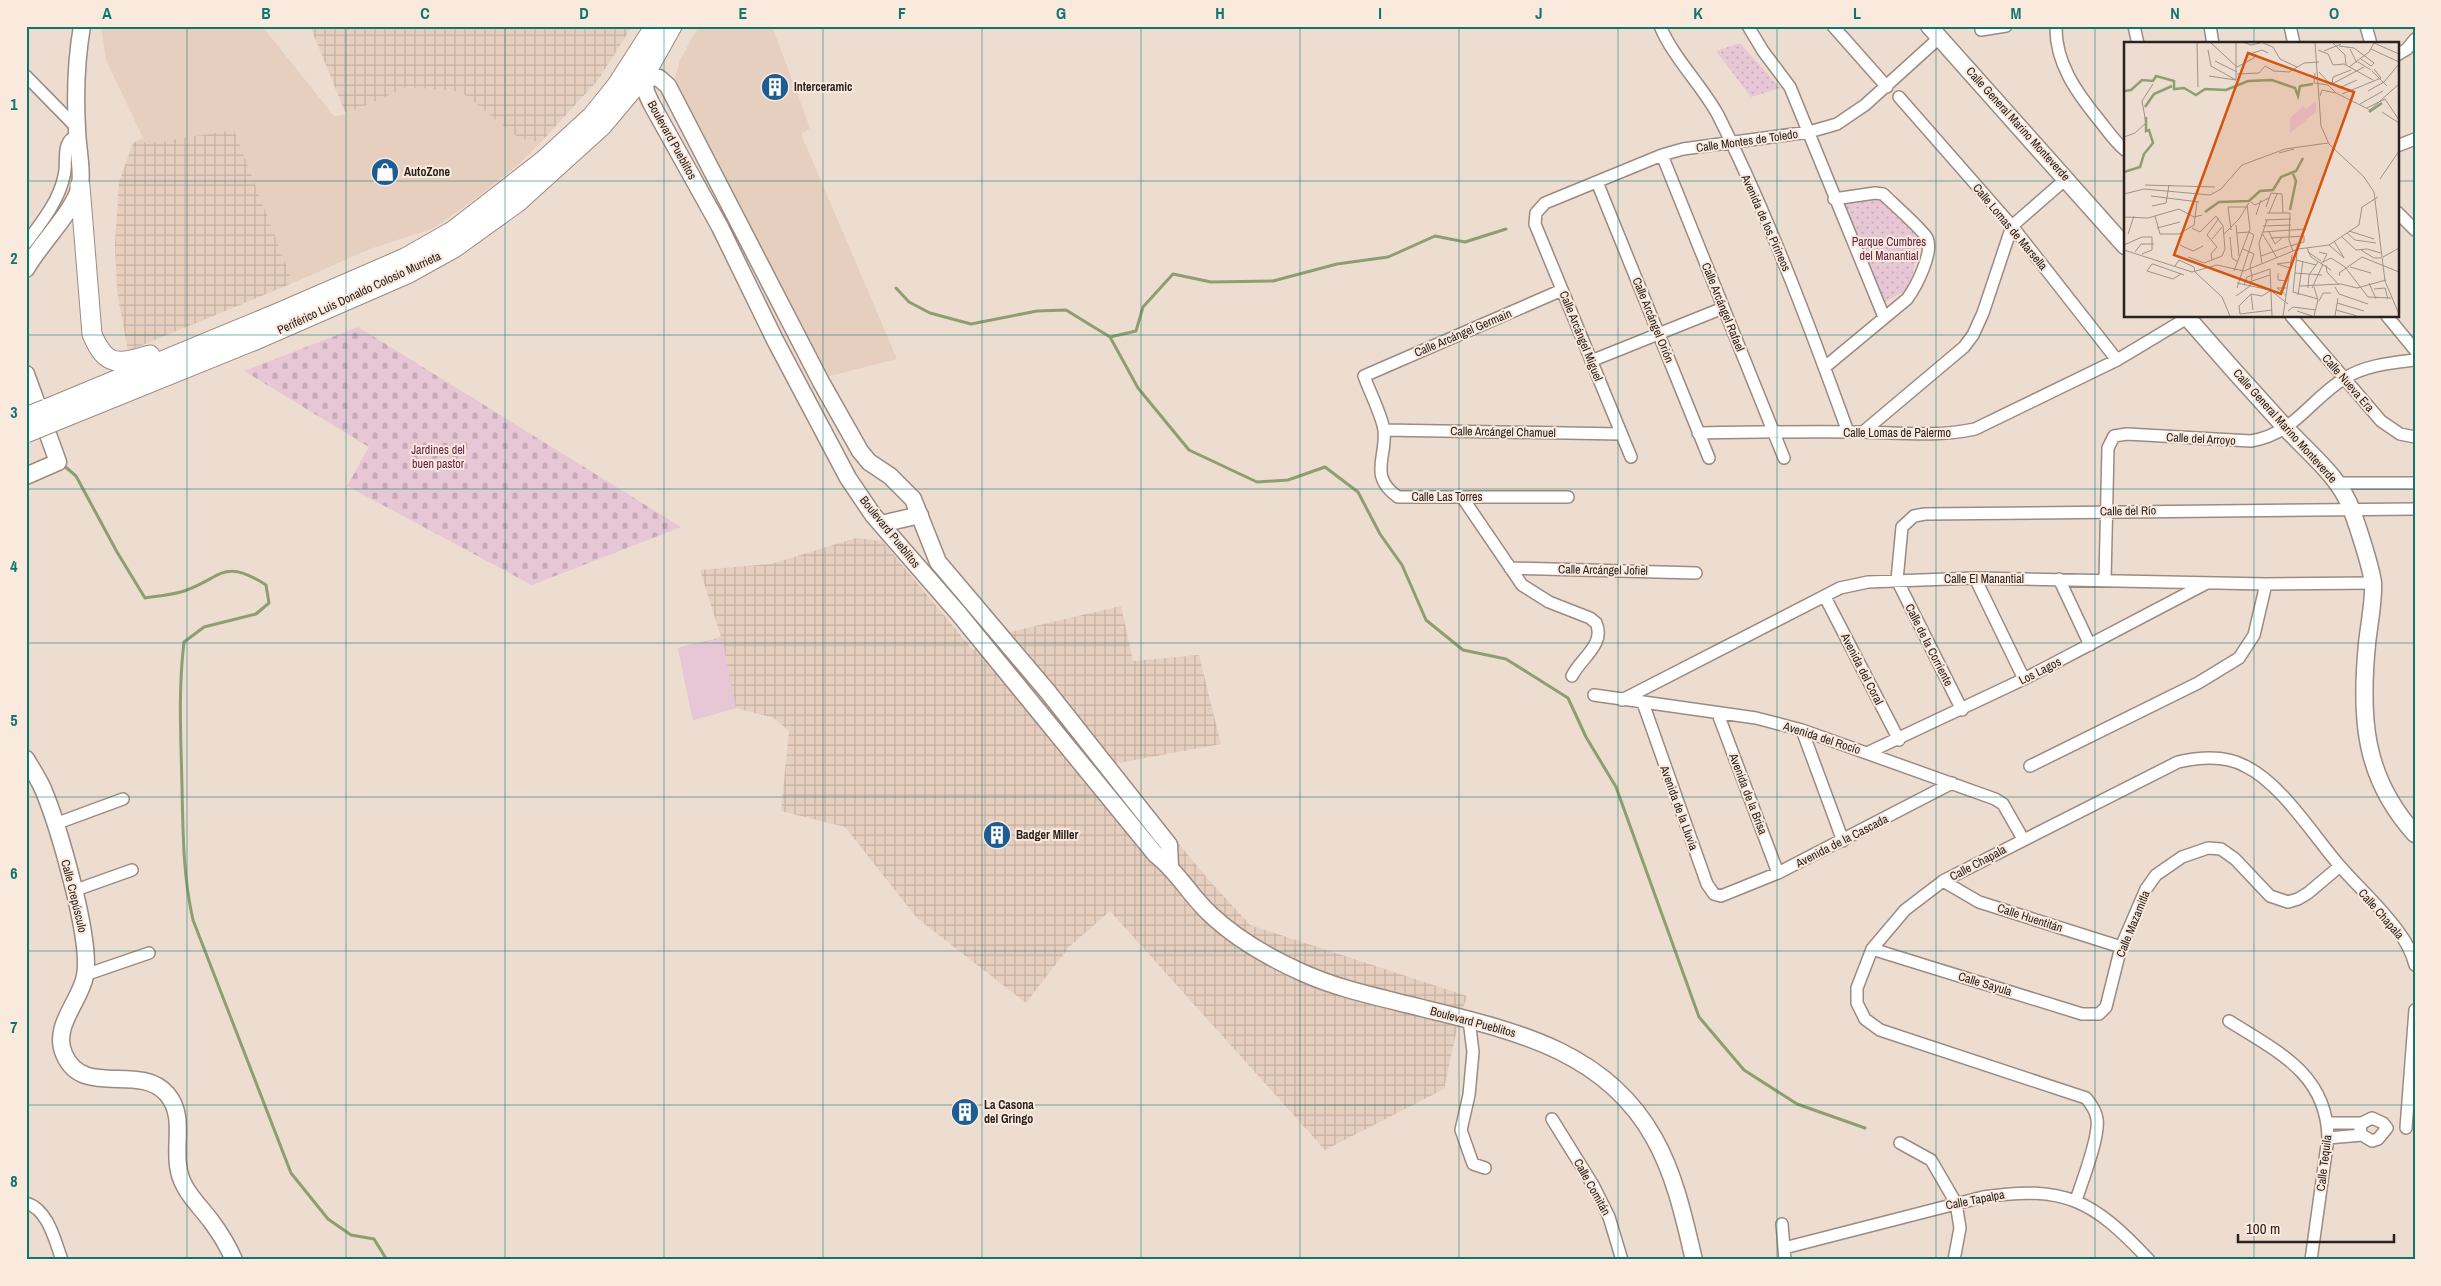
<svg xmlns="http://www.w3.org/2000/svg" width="2441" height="1286" font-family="'Archivo Narrow',sans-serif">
	<defs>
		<pattern id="industrial-grid" width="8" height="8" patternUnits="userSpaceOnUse" patternTransform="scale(1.25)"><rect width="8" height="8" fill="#e7cfc0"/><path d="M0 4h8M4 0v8" fill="none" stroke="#c6b1a5"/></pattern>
		<pattern id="cemetery-stones" width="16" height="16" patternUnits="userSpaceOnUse" patternTransform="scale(1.25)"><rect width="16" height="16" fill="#e7c6d5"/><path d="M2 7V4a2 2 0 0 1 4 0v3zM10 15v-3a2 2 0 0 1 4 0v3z" fill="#c6aab6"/></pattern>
		<pattern id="park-dots" width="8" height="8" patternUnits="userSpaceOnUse" patternTransform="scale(1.25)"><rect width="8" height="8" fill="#e7c6d5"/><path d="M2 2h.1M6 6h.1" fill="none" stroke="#c6aab6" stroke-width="1.8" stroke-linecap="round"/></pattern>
	</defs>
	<rect width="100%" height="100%" fill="#eddcd0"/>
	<path fill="#e7cfc0" d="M101,26h161l72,90 12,-2 61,-27 54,5 59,47 21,3 -24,24 -49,38 -34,24 -64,21 -77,34 -60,-151 -87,12 -40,-84z
		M699,26h73l38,102 -9,6 96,225 -71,18 -113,-219 -38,-80 5,-18z"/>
	<path fill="url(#industrial-grid)" d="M310,26h322l-34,54 -57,62 -21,-3 -59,-47 -54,-5 -61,27z
		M234,130l59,153 -165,68 -11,-60 -2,-47 4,-62 14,-39 9,-5 4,6z
		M856,538l26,3 91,109 37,-18 111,-26 12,55 66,-6 22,89 -108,20 94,114 43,47 217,71 -9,28 -14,65 -119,61 -215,-239 -41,36 -43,56 -109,-85 -72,-91 -64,-16 8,-80 -15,-13 -38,-10 -43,12 -15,-72 43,-11 -21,-67 71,-6z"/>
	<path fill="#e7c6d5" d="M722,638l14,70 -43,12 -15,-72z"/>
	<path fill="url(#cemetery-stones)" d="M358,327l323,200 -149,58 -185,-99 22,-39 -125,-76z"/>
	<path fill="url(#park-dots)" d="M1740,43l40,45 -29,9 -35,-46z
		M1880,196l41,45 -12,47 -27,16 -44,-101z"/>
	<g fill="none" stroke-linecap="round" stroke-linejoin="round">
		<path stroke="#8d9f71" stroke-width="3" d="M896,288l13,14 21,11 41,11 66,-13 29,-1 44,27 28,51 51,62 68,32 31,-2 37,-13 33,25 22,42 22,31 24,55 37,30 43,9 62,39 18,39 30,50 83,230 45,53 53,34 68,24
			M1110,337l26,-6 7,-24 30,-33 38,8 62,-1 64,-17 51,-7 47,-21 30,6 41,-13
			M62,464l14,12 41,76 28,46c13,-2 27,-3 39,-7 38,-13 39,-34 82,-6l3,18 -13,11 -52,13 -20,15c-6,49 -3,97 -2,145 1,46 1,89 11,133l98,253 37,46 23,16 23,4 13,21"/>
		<defs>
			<path id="street" d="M1660,26c14,33 41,58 58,89 50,100 92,212 130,317
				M1748,26l15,25 27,36 94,230
				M1833,26l54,61
				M2056,26c-1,37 21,67 43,94 8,10 16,22 26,30
				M2134,26l4,18
				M2210,26l3,18
				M2290,26l4,18
				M2366,26l5,18
				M1981,30l25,-4
				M2397,55l10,-6 8,-10
				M26,76l51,52
				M1899,97l113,129 105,134
				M2397,146l18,-7
				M1662,155l122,303
				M1597,182l112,276
				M2397,212l18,18
				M26,243c15,-20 33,-42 38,-67 4,-14 -4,-35 13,-40
				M1562,290l-198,86c5,14 18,40 20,54 3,28 -16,46 14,67h170
				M2291,316l90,105 19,13 15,3
				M2387,316l28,34
				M1591,361l132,-53
				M1825,367l82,-68c9,-12 27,-47 20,-61 -5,-9 -35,-35 -44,-44l-8,-1 -41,6
				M1384,430l237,4
				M1863,432l101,-85 9,-12 10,-22 29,-87 55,-48
				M1698,433c56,-1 111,-2 166,-1 37,1 74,5 111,-3l142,-69 70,-42
				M1631,457l-96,-233 1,-11 9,-10 117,-48 21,-6 126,-17 28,-8 28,-19 74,-67
				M2338,483h77
				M1462,497l60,88 27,17 41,16 6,5c10,21 -16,36 -24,53
				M1510,568l186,5
				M1975,578l49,101
				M2059,579l31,66
				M2105,580l3,-132 6,-12 13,-2 124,7c44,-7 59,-42 94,-63 21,-13 46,-15 70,-18
				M1825,597l74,143
				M1594,695l162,23 46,12 193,69 8,5 20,35
				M1622,700l218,-112 28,-6 107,-4 291,6 107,-1
				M1643,703l64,181 7,10 7,2 57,-23 174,-90
				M1962,710l-65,-130 5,-53 12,-11 11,-2 490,-5
				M1718,714l60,159
				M1802,730l41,111
				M1867,753l157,-74 183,-96
				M2030,766l168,-83 41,-25 15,-23 12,-51
				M55,824l68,-25
				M1943,881l36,21 142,45
				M73,891l59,-21
				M1872,949l210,65h17l7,-7 15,-60 25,-58 10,-14 26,-18 26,-9 13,1 14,10 35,37 18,6 10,-3 10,-6 32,-27
				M85,975l64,-22
				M1469,1020l4,32 -4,43 -8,35 12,34 12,4
				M2229,1021c48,30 98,53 99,117l-17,122
				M2372,1118l11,5 4,5 -9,11 -6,2 -10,-6 -2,-6 2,-6z
				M1552,1119l41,66 16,32 13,43
				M2328,1123h34
				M2406,1128l9,-118
				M2328,1138l34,-3
				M1900,1143l31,17 25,43 4,25 -6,32
				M2076,1200c6,-18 24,-64 21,-81 -1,-8 -6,-15 -11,-21l-206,-68 -15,-11 -8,-16v-15l15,-39 33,-39 38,-29 235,-119c22,-5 47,-7 67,4 36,17 68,69 94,99 19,22 42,42 59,66 7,9 14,22 17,34
				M26,1203c22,6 29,38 36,57
				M1782,1224l3,36
				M1784,1248l199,-51c82,-12 110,3 166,63"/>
			<path id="secondary" d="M1929,26l196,220
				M26,269c13,-24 49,-59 54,-83 3,-15 -3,-41 -3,-57 -2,-35 -1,-68 5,-103
				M2186,316c32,37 65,74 98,110 24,27 56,50 68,85 6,16 19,56 21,72 1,19 -4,41 -6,61 -7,72 -4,133 48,190
				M26,374l32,88 -32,14
				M881,524l39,-9
				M26,759c6,10 12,19 17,30 15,36 49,150 42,187 -5,26 -33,50 -21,78 19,45 75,8 103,40 19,22 6,51 12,77 4,20 20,34 32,50 9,12 17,25 23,39
				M1170,866l-1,-21 -121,-153 -110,-130 -25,-63 -23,-23 -21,-14 -9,-11 -39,-69 -153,-296 -9,-8 -15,-2 2,16 5,11 69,124 55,113 73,138 25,37 86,99 197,241c21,16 34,40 53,58 27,26 59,44 92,59 35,16 72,24 109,33 93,24 192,40 244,133 21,37 30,80 40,122"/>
			<path id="primary" d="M80,186l12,148c14,34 27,30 58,21
				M46,409l232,-96 127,-55 49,-28 90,-70 48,-44 25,-31 38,-59
				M53,422l200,-81 156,-68 45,-25 64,-46 84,-76 42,-50 28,-50"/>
		</defs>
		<use href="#street" stroke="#9b8b80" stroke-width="14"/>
		<use href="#secondary" stroke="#9b8b80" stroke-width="19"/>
		<use href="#primary" stroke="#9b8b80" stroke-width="21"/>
		<use href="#street" stroke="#fff" stroke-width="11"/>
		<use href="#secondary" stroke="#fff" stroke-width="16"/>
		<use href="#primary" stroke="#fff" stroke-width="19"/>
		<defs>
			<path id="primary-bridge" d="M26,417l20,-8
				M26,433l27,-11"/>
		</defs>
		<use href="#primary-bridge" stroke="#9b8b80" stroke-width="21" stroke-linecap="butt"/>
		<use href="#primary-bridge" stroke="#fff" stroke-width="19"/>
	</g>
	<path fill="none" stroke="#0f766e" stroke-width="1" stroke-opacity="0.55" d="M187,26v1234M346,26v1234M505,26v1234M664,26v1234M823,26v1234M982,26v1234M1141,26v1234M1300,26v1234M1459,26v1234M1618,26v1234M1777,26v1234M1936,26v1234M2095,26v1234M2254,26v18M26,181h2099M2397,181h18M2254,316v944M26,335h2389M26,489h2389M26,643h2389M26,797h2389M26,951h2389M26,1105h2389"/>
	<defs>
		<symbol id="building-disc" viewBox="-11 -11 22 22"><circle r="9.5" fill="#1d5d93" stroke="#fae9dd"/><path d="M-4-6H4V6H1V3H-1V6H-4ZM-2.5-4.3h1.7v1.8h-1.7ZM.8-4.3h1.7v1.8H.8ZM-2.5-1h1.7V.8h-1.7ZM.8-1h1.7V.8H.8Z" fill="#fff"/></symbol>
		<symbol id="shop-disc" viewBox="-11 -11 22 22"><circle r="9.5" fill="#1d5d93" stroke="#fae9dd"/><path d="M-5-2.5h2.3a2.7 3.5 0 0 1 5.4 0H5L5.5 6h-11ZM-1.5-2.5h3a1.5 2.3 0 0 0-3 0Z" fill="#fff"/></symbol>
	</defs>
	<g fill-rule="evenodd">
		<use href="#building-disc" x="759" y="71" width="32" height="32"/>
		<use href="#shop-disc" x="369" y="156" width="32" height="32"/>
		<use href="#building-disc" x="981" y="819" width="32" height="32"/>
		<use href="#building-disc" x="949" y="1096" width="32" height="32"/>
	</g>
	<g text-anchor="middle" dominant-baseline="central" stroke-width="4" stroke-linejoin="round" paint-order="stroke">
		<g font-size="12" font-weight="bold" fill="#29221e" stroke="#fae9dd" text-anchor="start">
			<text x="794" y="87">Interceramic</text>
			<text x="404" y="172">AutoZone</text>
			<text x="1016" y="835">Badger Miller</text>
			<text x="984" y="1105">La Casona<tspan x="984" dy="14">del Gringo</tspan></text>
		</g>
		<g font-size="12" fill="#29221e" stroke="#fae9dd">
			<text transform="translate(2018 124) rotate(48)">Calle General Marino Monteverde</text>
			<text transform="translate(672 140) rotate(61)">Boulevard Pueblitos</text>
			<text transform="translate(1747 141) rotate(-8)">Calle Montes de Toledo</text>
			<text transform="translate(1766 223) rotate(66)">Avenida de los Pirineos</text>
			<text transform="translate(2010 227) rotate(50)">Calle Lomas de Marsella</text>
			<text transform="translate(359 293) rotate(-25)">Periférico Luis Donaldo Colosio Murrieta</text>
			<text transform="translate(1723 307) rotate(68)">Calle Arcángel Rafael</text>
			<text transform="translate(1653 320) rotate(68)">Calle Arcángel Orión</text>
			<text transform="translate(1463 333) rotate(-23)">Calle Arcángel Germain</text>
			<text transform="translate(1581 336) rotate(68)">Calle Arcángel Miguel</text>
			<text transform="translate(2348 383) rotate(49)">Calle Nueva Era</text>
			<text transform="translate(2285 426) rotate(48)">Calle General Marino Monteverde</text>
			<text transform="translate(1503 432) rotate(1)">Calle Arcángel Chamuel</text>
			<text x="1897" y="433">Calle Lomas de Palermo</text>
			<text transform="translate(2201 439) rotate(3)">Calle del Arroyo</text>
			<text x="1447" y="497">Calle Las Torres</text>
			<text transform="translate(2128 511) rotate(-1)">Calle del Río</text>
			<text transform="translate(890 532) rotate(51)">Boulevard Pueblitos</text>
			<text transform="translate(1603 570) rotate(1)">Calle Arcángel Jofiel</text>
			<text x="1984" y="579">Calle El Manantial</text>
			<text transform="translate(1929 645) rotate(63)">Calle de la Corriente</text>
			<text transform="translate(1862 669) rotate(63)">Avenida del Coral</text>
			<text transform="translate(2040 671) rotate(-27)">Los Lagos</text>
			<text transform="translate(1822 738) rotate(18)">Avenida del Rocío</text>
			<text transform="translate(1748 794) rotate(69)">Avenida de la Brisa</text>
			<text transform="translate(1679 808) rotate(70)">Avenida de la Lluvia</text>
			<text transform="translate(1842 841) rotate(-27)">Avenida de la Cascada</text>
			<text transform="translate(1978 863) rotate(-28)">Calle Chapala</text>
			<text transform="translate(74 896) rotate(76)">Calle Crepúsculo</text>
			<text transform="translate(2381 914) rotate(49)">Calle Chapala</text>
			<text transform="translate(2030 918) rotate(18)">Calle Huentitán</text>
			<text transform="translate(2133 924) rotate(-68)">Calle Mazamitla</text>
			<text transform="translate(1985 984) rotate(17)">Calle Sayula</text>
			<text transform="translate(1473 1022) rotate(15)">Boulevard Pueblitos</text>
			<text transform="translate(2324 1163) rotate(-83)">Calle Tequila</text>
			<text transform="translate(1592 1187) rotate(61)">Calle Comitán</text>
			<text transform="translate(1975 1200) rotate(-11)">Calle Tapalpa</text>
		</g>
		<g font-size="12" fill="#602344" stroke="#fae9dd">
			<text x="1889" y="242">Parque Cumbres<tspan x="1889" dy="14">del Manantial</tspan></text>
			<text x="438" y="450">Jardines del<tspan x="438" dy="14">buen pastor</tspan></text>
		</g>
	</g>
	<g transform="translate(2124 42)">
		<rect width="275" height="275" fill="#eddcd0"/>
		<path d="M192,59v11l-26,21v-15l13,-12 3,3z" fill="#e7c6d5"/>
		<path fill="none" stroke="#8d9f71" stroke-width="2.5" d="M0,49l7,-1 11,-10 11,1 3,-5 18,5v8l10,-1 12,7 9,-6 21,1 22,-9 24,-1 23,8 3,8 2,-10 13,-2M21,65l9,-13 18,-8M245,70l13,-9M0,130l16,-5 4,-13 9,-11 -4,-13 -3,1v-14M166,168l6,-29 -3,-7M81,170l14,-10 30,-1 11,-10 13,-1 8,-13 15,-6 7,-13"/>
		<path fill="none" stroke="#9f9289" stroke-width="1" d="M73,1l1,44M87,1l26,24 17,-9 1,-4M121,1l6,2 9,-2M139,1l10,4 7,12 17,8M191,1l6,83 8,18 35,33 10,15 11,89 14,33M209,1l12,12 1,10M250,1l25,11M215,4l15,2 20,15 -3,3 -10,-7M226,7l7,14M247,7l28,13M84,8l3,16 25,14M194,8l10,4 5,11 11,-1 29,16M200,9l17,-7M126,12l12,-4 6,3M91,19l22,11M234,20l13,8M225,25l20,-15 5,-9M248,29l15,15M195,30l12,13M191,31l-1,10 14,2 8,8 34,17 29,-26M113,32l22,-1 6,-7 9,5 15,1 15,-9 15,-1M85,34l27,4M112,38v-37M209,41l6,5 18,-8M208,42l32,-17M208,43l1,-8 18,-7M244,49l16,-9 15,-18M218,52l39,-16 -7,-9M196,54l2,-6 14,3M236,62l23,-13M243,66l18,-9 14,21M258,70l17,11M0,95l11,-4 11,-10 -4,-22 11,-17M155,111l15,-4M256,137l19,-28M21,143l70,2M0,152l20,-5 66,6 11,-6 21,-24 43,-16 43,-6M27,154l48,6M127,160l4,3 14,-7M28,164l14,-3 3,-18M142,165l5,-14 11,1 1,19M143,171h23l-1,27 4,11M145,171l8,-19M132,173l5,-15M31,174l5,18h19l15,-9 3,-23M0,175l24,1 31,-9 15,8 8,-2M141,178l26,-1M112,183l3,31M139,184l28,-1M33,186l23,-6M107,188l-3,-23h18M225,189l25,8M139,190l43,-3M145,190l6,12 7,-6M112,191l13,-1 5,3 -17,53M138,191l15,25M223,191l8,7 21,3M4,192l6,-18M100,192l15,-15 10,-16M217,194l15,14 11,-1 14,4M106,195l2,21 6,4M147,196l33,-2v6l-14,4M88,197l10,-12M0,203l18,-8h10v13l-10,4M56,203l13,6 10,-5M205,203l15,13 -10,-17M183,206l4,9 20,13M0,208l68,22 25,-7 27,6 54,-22 31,-4 30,-20 3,-18 16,-10M237,208l13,8h7M11,210l6,-8h13M184,210l13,9M195,210l8,2 -4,8M173,211l-4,39 25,7M137,214l28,-10M64,215l16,6 18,-7 3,-7 -2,-23 -7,-10 -16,16 -8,-4M259,215l16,-9M88,218l-1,-6 6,-7 -10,-12 12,-17M172,218l20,5M197,221l10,-5 14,9 23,30 23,1M138,222l-3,-21 8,-23M202,223l1,7 12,13M51,224l4,-6 15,7 1,5 27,25 8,19M226,225l21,6M166,226l-13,-4 14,-2M110,229l16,-42 -3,-24M154,231v7l10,1M171,231l27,2M57,232l-8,5 -26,-8 5,-7h1l31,11M216,234l-1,-3 23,-16 37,15M128,239l18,-6M113,241l33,7 18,14M245,241l7,16M120,243l3,-8 23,-8 2,47M176,244l41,-2 16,4 29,-8M211,245l4,7 29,10M184,246l1,-13 9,-13M188,246l11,-24M250,247l11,-1 3,11M146,249l-8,5 -11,-2 -12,12 1,8 32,-4M127,252l2,16M162,253l-9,-7h10M174,253l5,-34M112,254l14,-10 2,-9 -2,-11 4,-12 -11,-5M195,259l4,-8h8M213,261l27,8M212,268l21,6M164,269l5,-4 23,3M173,269l15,5M159,274l9,-61M190,274l4,-16 -4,-13M211,274l3,-18"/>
		<path fill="#d5540e" fill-opacity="0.15" stroke="#d5540e" stroke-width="2.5" d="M124,11l106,39 -73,202 -107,-39z"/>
		<rect width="275" height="275" fill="none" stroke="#29221e" stroke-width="2.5"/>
	</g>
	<rect width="2441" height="1286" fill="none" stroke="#fae9dd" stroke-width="55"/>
	<path d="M2238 1234v8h156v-8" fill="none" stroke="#29221e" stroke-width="2.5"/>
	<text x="2246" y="1234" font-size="15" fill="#29221e" stroke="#fae9dd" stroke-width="4" paint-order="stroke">100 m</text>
	<rect x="28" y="28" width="2386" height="1230" fill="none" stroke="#0f766e" stroke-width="2"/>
	<g font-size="16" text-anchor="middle" font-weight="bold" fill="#0f766e">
		<text x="107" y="19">A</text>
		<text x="266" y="19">B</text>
		<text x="425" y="19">C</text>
		<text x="584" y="19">D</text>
		<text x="743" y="19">E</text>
		<text x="902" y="19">F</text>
		<text x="1061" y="19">G</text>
		<text x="1220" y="19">H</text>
		<text x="1380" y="19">I</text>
		<text x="1539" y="19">J</text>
		<text x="1698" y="19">K</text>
		<text x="1857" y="19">L</text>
		<text x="2016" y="19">M</text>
		<text x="2175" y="19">N</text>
		<text x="2334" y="19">O</text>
		<text x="14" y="110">1</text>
		<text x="14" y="264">2</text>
		<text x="14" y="418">3</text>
		<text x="14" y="572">4</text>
		<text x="14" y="726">5</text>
		<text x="14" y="879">6</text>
		<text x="14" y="1033">7</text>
		<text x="14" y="1187">8</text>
	</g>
</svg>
